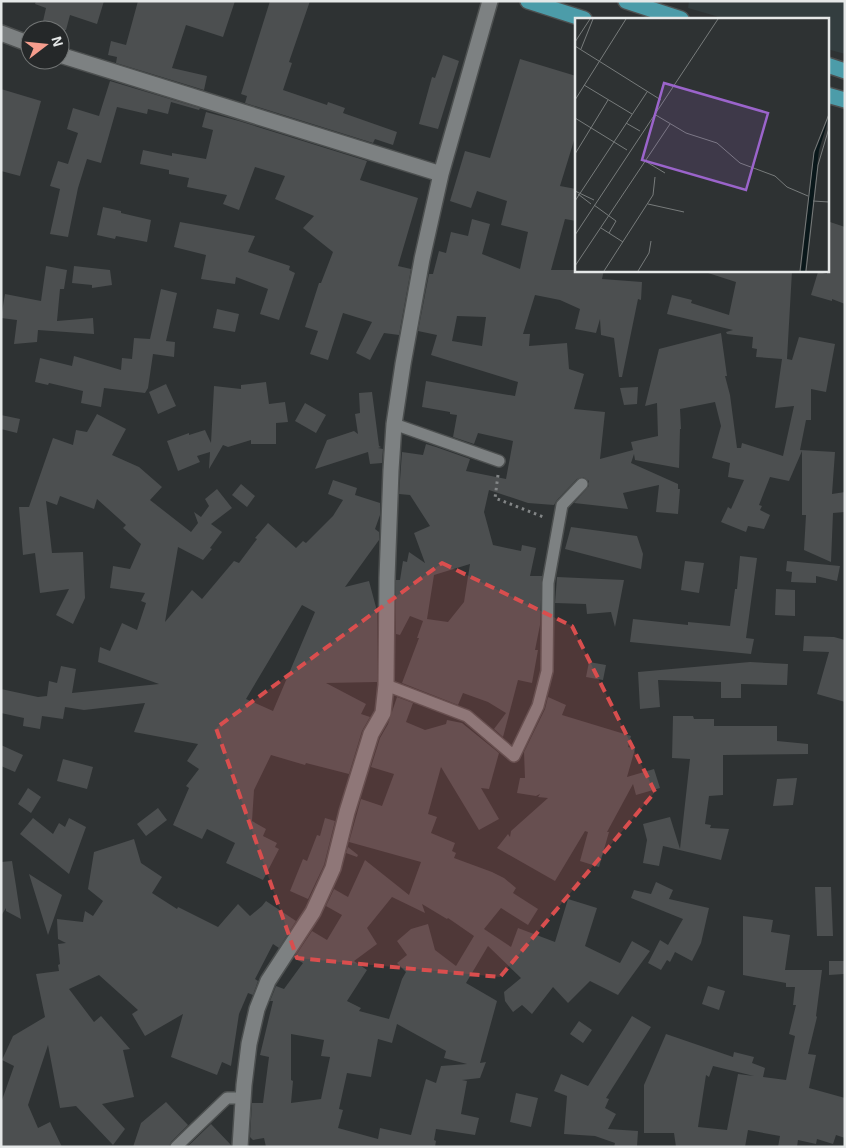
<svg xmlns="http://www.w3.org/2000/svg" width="846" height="1148" font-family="'Exo 2',sans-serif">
	<rect width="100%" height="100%" fill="#2e3233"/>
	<path fill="#333d3f" d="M689,1h156v53l-18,-5v-30h-101l-38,-11z"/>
	<path fill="#4c4f50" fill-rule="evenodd" d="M36,1h68l-7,23 -27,-9 -4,15h-25l5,-22 -11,-4z
		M138,1h97l-12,36 -37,-12 -14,43 35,8 -3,14 -88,-27 1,-6 -9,-2 3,-14 15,4z
		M270,1h40l-21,61 3,1 -9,27 44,15 1,-3 17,6 -2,5 54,19 -4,13 -18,-6 -2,4 -128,-40 2,-7 -6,-2z
		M443,55l16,6 -21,68 -19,-5 13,-47 3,1z
		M520,59l56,17v58l-16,52 16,3v32l-11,-2 -14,51h53l-2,9 40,3 -1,18 -3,-1 -16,78h-3l-5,-39 -13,-3 -1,-16 -4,14 -21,-4 5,-20 -20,-9 -25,-5 -12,39h7l-1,12 38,-3 2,26 15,5 -10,35 31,3 -5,47 33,-9 -2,-8 27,-6 -1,-33 -12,3 14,-57 62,-16 6,43h-2l5,19 7,53h4l1,-5 41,13 11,-50 -19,2 7,-49 -26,-2 1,-8 -5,-1 1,-11 -26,-3 -1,-2 7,-2 -66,-16 5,-19 20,5 -1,3 38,12 7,-33 -28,-9 1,-3 83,1 -5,88 5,1 7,-23 36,7 -9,48 -15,-3v31h-5l-6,30 35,2 -3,42 13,-2v20l-12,1 -2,49 -27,-12 2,-35h-4v-64l-13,30 -19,-4 -11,28 3,1 -2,4 10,5 -6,14 -16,-3 -2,6 -25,-10 7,-15 3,2 13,-29 -16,-3 2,-14 -18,-5 9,-32 -6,-24 -35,7 1,20h-1l-1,39 -44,-8 -1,-6 -3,9 47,21v5h2l-2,25 -22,-2 3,-27 -36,8 5,16 -54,-6 15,-17v-5l-6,-4 -6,2 -20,21 -3,5 -26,-2 -39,-13 -5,22 9,33 28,6 1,-6 14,3 -6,28h12l-2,49 -5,25h3l-6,33 -14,-3 -15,57 -9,-8 12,-16 -18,-11 -25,-9 -5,12 -56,-22 17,-45h-2l6,-17 -13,-5 -10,19 -4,-1v-54h4l3,-19 4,1 2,-10 16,11 -11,-30 16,-7 -20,-31 -11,-1 3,-42 21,3 3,-11 10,3 34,12 -4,12 40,8 7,-38 -35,-8 -4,11 -21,-7 4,-22 -7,-1v-2l-28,-5 4,-26 89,15 3,-14 -87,-27 6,-20 -19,-4 11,-57h4l6,-23 7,2 5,-21 17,4 4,-17 18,5 -8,30 38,15 8,-37 -27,-7 6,-24 -30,-10 -6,17 -21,-7 15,-50 25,7zM457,316l29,1 -4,29 -30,-5zM470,564l-6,38 -16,20 -21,-3 7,-44z
		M110,81l90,27 -1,2 -28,-8 -3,12 -20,-5 -1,5 -30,-7 -16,56 -14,-4 -9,29 -10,49 -18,-3 10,-45 -10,-3 8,-25 10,3 10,-31 -11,-4 6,-21 26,8z
		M1,89l40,12 -21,75 -19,-5z
		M206,112l33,9 128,40 -7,19 58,18 -20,68 13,3 -12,66 -15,-2 -14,27 -14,-7 16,-31 -29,-9 -15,47 -18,-6 8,-23 -13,-4 14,-44h2l12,-31 -30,-24 11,-12 -39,-17 10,-23 -30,-9 -16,43 -16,-6 4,-9 -40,-8 2,-9 -20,-4v-4l-29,-6 3,-14 29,6v-3l34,6 7,-29 -11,-3z
		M103,207l18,4v2l30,7 -4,22 -31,-6 -1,3 -18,-4z
		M827,221l18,6v77l-13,-5v2l-21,-6 7,-23 9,2z
		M180,222l75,14 -7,16 42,14 -1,4 6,3 -16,47 -19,-6 8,-25 -32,-12 -1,7 -34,-5 5,-24 -32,-8z
		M46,266l21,4 -3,19h-4l-3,32 36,-3 1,16 -56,-4 -1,12 -23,2 3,-24 -16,-2 4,-24 36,7z
		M74,266l36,4 2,15 -20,3v-3l-20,-2z
		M161,289l16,4 -11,48 9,1 -1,15 -21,-3 -5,34 -3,5 -41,-5 -3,19 -20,-4 2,-12 -34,-8 -1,2 -13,-3 5,-24 32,8 2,-10 47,14 1,-12 10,1 2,-21 16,1z
		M217,309l22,5 -4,18 -22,-4z
		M266,382l3,22 16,-2 3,20 -12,1v21h-25v-4l-23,7 -5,-2 -14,24 1,-17 -13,4 3,6 -22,9 -11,-30 22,-8v2l16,-5 6,13 3,-57 27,3v-4z
		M166,384l10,22 -18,8 -9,-22z
		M638,387l-1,17 -13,1 -4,-17z
		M372,392l7,54 2,1 -3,1 5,1 -1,14 -12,1 -2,-12 -53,17 12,-29 27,-9 4,3 -3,-20 5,-1 -1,-20z
		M305,403l21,12 -10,18 -21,-12z
		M97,414l29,15 -14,26 27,12 23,20 -12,13 41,32 7,-9 -4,-11 7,5 8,-11 -4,-7 12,-10 15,19 -21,16 11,8 -12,16 2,1 -9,11 -25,-13 -13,75 27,-32 10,9 32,-38 5,2 18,-24 -2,-1 13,-15 28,25 7,-7 3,2 27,-27 10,-16 -15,-6 5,-14 24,8 -2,7 25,8v12l-5,14 4,3v8l-34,47 24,-6 8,30v71l-51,1 40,21 -5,10 9,3 -8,14 -13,43 -43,-11 -1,2 -34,-10 -17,35 -2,31 14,8 -3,7 14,7 -2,4 4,2 -16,31 -37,-17 9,-20 -28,-14 -5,10 -29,-14 16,-37 -3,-2 13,-17 -12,-8 11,-17 -64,-12 11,-29 -61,7 -19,-3 -2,12 -21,-3 -2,13 -17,-3 1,-8 -23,-5v-24l37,8 9,-1 2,-15 8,2 4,-17 15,3 -4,24 87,-9 -61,-22 2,-15 10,4 12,-28 15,7 9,-27 -5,-2 4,-8 -35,-5 3,-22 17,3 11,-25 -18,-16 3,-3 -29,-26 -3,10 -34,-13 -3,9 -11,-4 6,52 31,-1 2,46 -12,26 -17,-9 13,-26 -29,4 -5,-40 -12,2 -4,-48h10l24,-69 20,7 3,-15 11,2zM302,605l13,7 -42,99 -27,-12z
		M1,415l19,4 -3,14 -16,-4z
		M241,484l14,12 -8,11 -15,-12z
		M571,527l66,9 6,18 -2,15 -76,-20z
		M740,556l17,2 -11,80 8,1 -3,15 -121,-12 3,-23 55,6v-3l42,4 5,-37h2z
		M685,561l19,2 -5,30 -18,-3z
		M787,561l53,5 -3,15 -21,-5v7l-25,-1 1,-10 -6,-1z
		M557,577l67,3 -9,47 -4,-15 -24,2 -1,-10 -31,-1z
		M776,589l19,1v26l-20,-1z
		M804,636l30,1 11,3v62l-28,-8 12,-42 -26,-1z
		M589,662l17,3 -3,15 -17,-3z
		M750,662l38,2 -1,21 -46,-1v14h-20v-16l-63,-2 2,27 -20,2 -2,-37z
		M397,697l16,6 -7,19 19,8 21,-6 1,-4 15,3 37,30 -10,36 -8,-1 18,31 -20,11 -38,-63 -13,47 9,3 -6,16 24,10 -3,8 4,2 -2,5 38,14 12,6 12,10 -3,5 25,16 -10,16 -27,-17 -17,21 27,18 7,-19 37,14 13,-43 29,9 -12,38 35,17 12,-22 18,10 -32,44 -28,-14 -22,22 -15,-16 -21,27 -10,-9 -9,7 -8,-11 -1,-9 17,-14 -33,-32 -22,37 31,18 -17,62 6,-1 -6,16 -18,2 5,1 -6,33 18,4 -4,17 -39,-6 -2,11 2,1 -1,6h-169l-2,-9 -11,2 -3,-3 2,-34h11l6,-46 -9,-2 13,-54h-3l6,-15 8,3 19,-26 -9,-5 18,-27 15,9 15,-25 -16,-9 8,-17 14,8 17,-37 44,35 12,-33 -72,-20 12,-43 21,7 12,-32 -23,-7 9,-29 8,-14zM392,897l33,16 -3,-9 25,15 1,-1 26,18 -18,30 -21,-16 -7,-26 -17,5 -14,12 10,14 -10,8 9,9 -4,7 -13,40 -30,-8 2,-3 -14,-7 20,-31 -13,-9 23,-17 -10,-16zM397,1024l49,27 -2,7 23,6 -26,2 -5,17 -10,-4 -15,56 -31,-7 -2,11 -40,-11 5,-18 -4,-1 8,-36 24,4 7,-38 14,4zM291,1034l33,6 -3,16 9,1 -9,42 -30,4 2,-22 -2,-1z
		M548,697l18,8 -4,10 69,21 -3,11 7,2 -8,28 27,-8 6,19 -24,7 -3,-11 -26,48h2l-10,35 -19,-6 8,-29 -3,-1 -30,50 -58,-33 11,-14 2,3 1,-6 37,-33 -10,-1 2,-3 -4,2 -19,-3 3,-15h5l-1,-26 21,-43z
		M673,716h20l1,3h20v7h63v15l31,3v10l-85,1v40l-14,1 -4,28 6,1 -1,3 19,1 -8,31 -58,-14 -4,20 -16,-3 4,-23 -4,-16 27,-7 10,32 10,-90 -18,-1z
		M1,745l22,10 -8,17 -14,-6z
		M63,759l30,8 -6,22 -30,-8z
		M797,778l-4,27 -20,1 4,-27z
		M28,788l13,9 -10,16 -13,-9z
		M158,808l9,12 -21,16 -9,-12z
		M33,818l20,16 6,-11 6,4 4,-9 17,9 -17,47 -49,-40z
		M325,818l10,3 -11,44 -16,34 -18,-8 13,-32 4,2 10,-26 3,1z
		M134,839l7,24 21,14 -10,16 25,16 1,-2 40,20 20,-23 12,12 12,-10 4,-5 30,20 -17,27 -6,-4 -18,35 3,2 -5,14 -5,-2 -9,21 -8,52 -9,-4 -5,13 -46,-18 12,-43 -38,22 -13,-22 6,-4 -39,-35 -30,14 25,33 7,-6 29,33 -7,1 11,47 -32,7 23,25 -12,16 -37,-39 -16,2 -12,-63 -20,60 10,23 12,-6 12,25h-61v-44l13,-37 -12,-6 11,-24 32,-19 -9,-43 23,-3 -1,-6 2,-1 -2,-20 8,-1 -8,-4 -1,-20 26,3 2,-11 8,5 10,-15 -15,-12 6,-37z
		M348,847l10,8 -1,2 -11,-4z
		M12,861l4,25 5,33 -15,-8v-3l-5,8v-54z
		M29,874l33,21 -14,40z
		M656,882l17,8 -4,9 40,9 -8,35 -9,18 -17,-9 -5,10 -3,-2 -6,10 -13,-7 12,-23 8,5 15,-26 -52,-21 3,-8 17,4z
		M815,887h16l2,49h-16z
		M743,916l30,4 -2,12 19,3 -5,35h37l-6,46 1,1 -9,37 8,1 -7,33 36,10v40l-9,-3 -3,9 -16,-5 -1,5 -18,-4 -1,7h-19l2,-11 -32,-6 -3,17h-69l-2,-14h-30v-48l22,-51 67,23 1,-5 20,5 -2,6 13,5 -2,9 23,3 9,-44 -6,-2 7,-29h-3l2,-18h-9v-4l-43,-8zM713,1066l41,10 -16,-2 -11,56 -29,-3 8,-52 3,2z
		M829,961h15v13l-15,1z
		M708,986l17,5 -6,19 -17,-6z
		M632,1016l19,11 -45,71 3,1 -4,9 11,6 -8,15 30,2 -1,16h-23l1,-4 -20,-7 -31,-2 3,-38 -13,-5 7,-17 27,12z
		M579,1021l13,9 -9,13 -13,-9z
		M516,1093l22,5 -7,29 -21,-5z
		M166,1102l22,23 -17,17 -2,5h-36l8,-24z
		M211,1124l20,21v2h-44z"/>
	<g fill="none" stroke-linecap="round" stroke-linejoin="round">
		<defs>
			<path id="service" d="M394,424l105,37
				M386,685l81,31 47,40 24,-50 9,-35 1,-88 14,-78 20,-21
				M176,1147l51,-49h16"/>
			<path id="minor" d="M1,33l29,11
				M60,55l381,119
				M240,1147l4,-62 5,-41 8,-35 11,-28 45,-69 20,-44 14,-56 24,-78 12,-21 3,-28 1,-107 4,-108 3,-46 9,-60 19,-105 19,-85 49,-173"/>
			<path id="trunk" d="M528,1l56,18
				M626,1l55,18
				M827,65l18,6
				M827,95l18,5"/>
		</defs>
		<use href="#service" stroke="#4d5050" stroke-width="14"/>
		<use href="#minor" stroke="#4d5050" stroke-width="18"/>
		<use href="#trunk" stroke="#4d5050" stroke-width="18"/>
		<path stroke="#838687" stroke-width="3" stroke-dasharray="2.5 4" stroke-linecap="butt" d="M498,475l-3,23 51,20"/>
		<use href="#service" stroke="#7d8182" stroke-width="11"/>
		<use href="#minor" stroke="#7d8182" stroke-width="15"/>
		<use href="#trunk" stroke="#4c9ca9" stroke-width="15"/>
	</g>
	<path fill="#d94e4e" fill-opacity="0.2" stroke="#d94e4e" stroke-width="4" stroke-dasharray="10 6" stroke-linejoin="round" d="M442,563l130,63 83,166 -155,185 -203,-19 -81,-230z"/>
	<g transform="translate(575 18)">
		<rect width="254" height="254" fill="#2e3233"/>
		<path d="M254,99l-10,33 -14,121h-4l13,-117z" fill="#09171a"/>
		<path fill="none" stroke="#777b7b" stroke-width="1" d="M0,24l15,-23M0,28l86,54M6,31l12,-30M9,67l48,29M0,82l51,-81M79,96l32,19 31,10 23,20 35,13 12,11 21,9M0,100l52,32M51,105l14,8M0,136l33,-54M70,143l20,12M0,173l19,9M3,176l13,10M0,183l72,-109M238,183l16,1M73,186l36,8M19,187l22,16 -7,12M26,210l22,14M0,217l143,-216M0,248l95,-142M29,253l49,-76 2,-18M63,253l11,-18 2,-12M225,253l14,-119 15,-38M231,253l12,-106 11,-37"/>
		<path fill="#9b64cb" fill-opacity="0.15" stroke="#9b64cb" stroke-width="2.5" d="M89,65l104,30 -22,77 -104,-30z"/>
		<rect width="254" height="254" fill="none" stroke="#e5e8e8" stroke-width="2.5"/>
	</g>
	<rect width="846" height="1148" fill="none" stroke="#e5e8e8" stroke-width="5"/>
	<g transform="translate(45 45) rotate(74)"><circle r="24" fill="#252829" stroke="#727575"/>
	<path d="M0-4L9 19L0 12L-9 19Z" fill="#f59d8d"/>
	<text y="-8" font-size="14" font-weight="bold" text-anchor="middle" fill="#e5e8e8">N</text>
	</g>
</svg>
